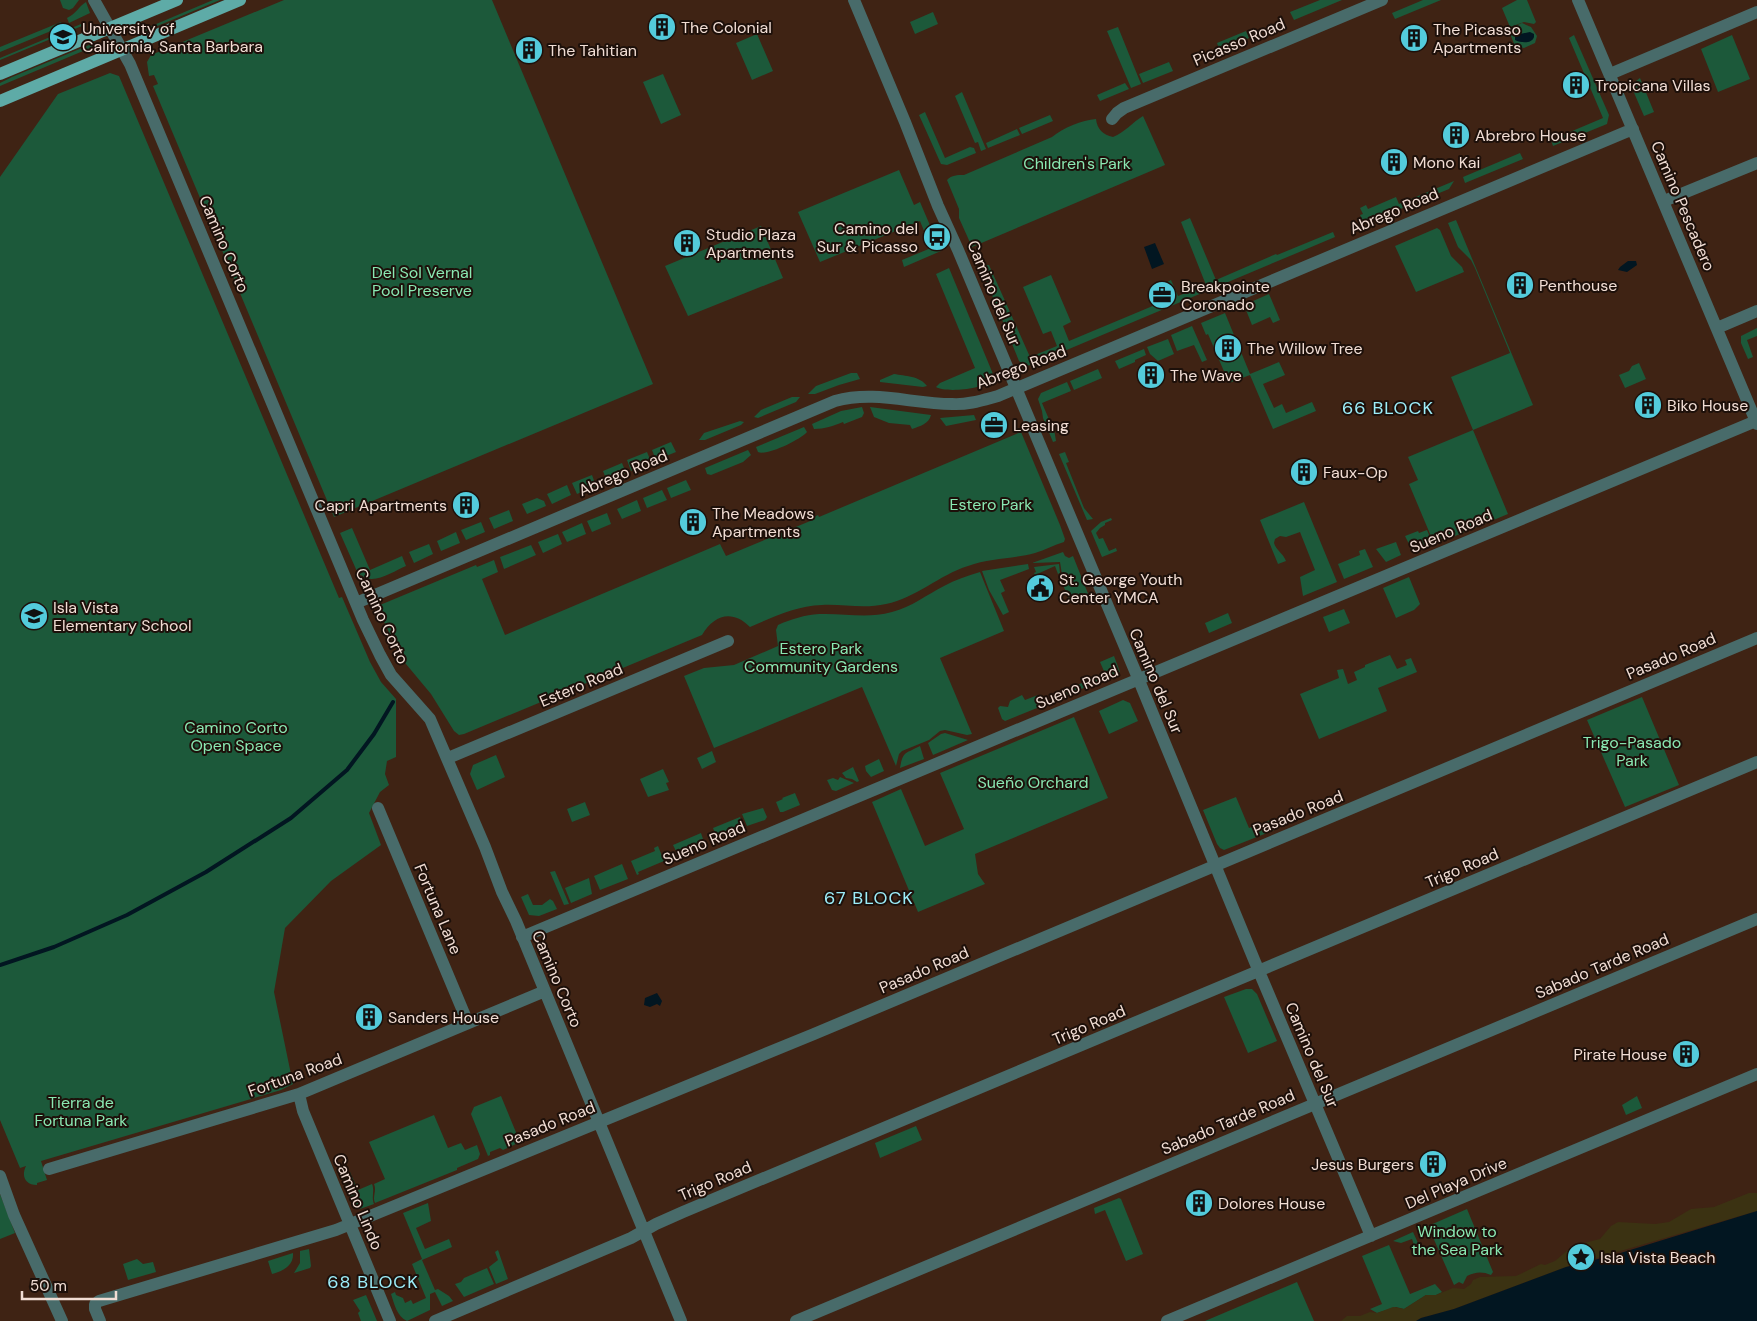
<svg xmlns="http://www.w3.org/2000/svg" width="1757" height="1321" font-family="'DM Sans',sans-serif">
	<rect width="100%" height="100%" fill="#3f2314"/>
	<path fill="#1c593a" d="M60,0h19l-6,8 -4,2 -6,-2z
		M213,0h7l-77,32 -1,-1v-1z
		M284,0h208l161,384 -319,133 -181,-431 5,-2 -4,-9 -5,1 -2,-14 4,-7z
		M1320,0h22l-48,20 -4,-8z
		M1423,0h18l-46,19 -3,-6z
		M1517,0h10l9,22 -2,2 -10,-2 -14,5 -8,-19z
		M86,2l4,11 -21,10 -2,-5c9,-4 11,-11 19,-16z
		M933,12l5,12 -23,10 -5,-12z
		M61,22l2,4 -63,26v-5z
		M1522,23l9,4 6,9 -2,7 -11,5 -9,-2 -7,-17z
		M81,24l1,2 -82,34v-2z
		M1118,27l23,57 -10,4 -24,-57z
		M1246,31l3,7 -29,13 -3,-8z
		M757,34l16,37 -21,9 -16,-37z
		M1574,35l35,80 -2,9 -54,22 -2,-6 52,-22 -34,-80z
		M1732,35l18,44 -32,13 -17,-43z
		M94,43l1,3 -95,40v-3l12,-6z
		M1169,62l4,9 -30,12 -4,-9z
		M110,73l9,3 220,522 3,-1 28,65 11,20 15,17v58l-9,4 -2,13 4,11 -9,7 -11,21 12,32 -50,36 -46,47 -11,64 19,92 -12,6 -240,71 6,19 -10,3v2c-12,0 -16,-9 -11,-19l-6,2 -20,-48v-943l58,-83z
		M663,74l18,41 -20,9 -18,-42z
		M1640,78l14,34 -10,4 -12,-28v-4z
		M1125,83l4,6 -29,12 -3,-6z
		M962,92l24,57 -5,2 -3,-9 -3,1 -20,-47z
		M925,112l20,46 25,-11 4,1 2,5 -29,12 -6,-1 -22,-49z
		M1050,115l3,6 -31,13 -3,-6z
		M1143,116l22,49 -193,82 -13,-29v-9l-12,-29c5,-5 10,-5 17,-5l88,-38c11,-9 30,-17 44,-18 1,10 7,16 17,18 12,-5 20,-15 30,-21z
		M1017,129l3,6 -32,13 -2,-5z
		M1520,153l3,6 -58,24 -2,-6z
		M899,170l15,35 6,-3 21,49 -37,16 -2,-7 29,-12 -11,-27 -100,41 -22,-50z
		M1454,181l-5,8 -85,35 -4,-9 3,-1 -3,-6 6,-3 2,4 28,-12 3,7z
		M1190,218l26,62 60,-26 1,1 56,-23 2,5 -304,128 -6,1 -6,-5 -39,-95 9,-1 41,92 27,-11 -6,-15 -8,3 -20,-47 28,-12 20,47 -8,4 6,15 98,-41 -6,-15 10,-5 7,16 28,-11 -25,-63z
		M1456,220l77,185 -60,25 35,84 -65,27 -2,-3 -8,3 -24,-57 9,-4 -10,-23 65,-27 -22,-53 59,-24 -35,-85 -4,-8 -13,-13 -10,-24z
		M761,226l22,52 -95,38 -23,-50z
		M1437,228l3,2 11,26 11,11 2,5 -48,20 -21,-46z
		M949,268l44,106c0,3 -1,5 -3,7 -7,8 -44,12 -54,6l4,-4 35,-15 -39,-94z
		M1269,294l11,26 -7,3 -3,-6 -18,8 -8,-20z
		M1225,313l25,61 29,-12 6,13 -22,9 11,24 8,-4 4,9 26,-11 4,9 -43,18 -23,-54 -21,8 -21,-49 -2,1 -5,-12z
		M1192,326l15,34 -5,2 -8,-17 -17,6 -6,-16z
		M1757,328v8l-10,4 6,17 -5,2 -7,-16v-7z
		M1168,339l6,15 -16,7 -8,-7 -3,-7z
		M1144,349l2,6 -11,5v2l-16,7 -4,-8z
		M1639,363l7,16 -21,9 -6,-13 10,-4 3,-5z
		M1098,369l4,9 -28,12 -4,-9z
		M851,373h6l3,6 -21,6 -24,9h-7l8,-8z
		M894,374c11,2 26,2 33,12l-4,1 -43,-5v-2z
		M1067,382l4,9 -29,12 9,21 2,-1 3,18 -3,1 -10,-24 -1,-7 -4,-12 3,-6z
		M792,397h8l-4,5 -38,16 -4,-1 7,-7z
		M862,407l2,6 -2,4 -18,7 -1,-2c-10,4 -18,7 -29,7l-2,-5 29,-13z
		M870,407l61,8c-2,9 -11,11 -19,14l-2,-4 -21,-2 -15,-6z
		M974,415l2,5 -30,6 -6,-8z
		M740,421l4,1 -3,3 -36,15h-6l5,-7z
		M804,427l3,5c-7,8 -40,24 -49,20l-2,-5z
		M1021,432l39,93 5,14 -1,3c-10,3 -19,8 -29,11 -22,6 -45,5 -67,13 -29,9 -52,32 -82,38 -22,5 -42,0 -64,1 -26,1 -49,12 -72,22 -18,-18 -36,-12 -48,8l-238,99 -5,1 -5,-4 -23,-37 -30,-36 -23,-49 2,-4 96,-40 1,2 17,-7 4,12 -16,7 23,56 215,-91 6,12 89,-37 -1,-2 4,-2 1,2z
		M671,442l5,10 -20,8 -4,-10z
		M748,450l3,5 -8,7 -32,13 -4,-1 -2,-6z
		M647,452l4,10 -20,9 -4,-11z
		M1065,452l4,10 -3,1 18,45 9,11 -6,1 -28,-66z
		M622,463l4,10 -19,8 -4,-10z
		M592,475l4,11 -19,8 -5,-11z
		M686,480l5,10 -20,8 -4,-10z
		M567,485l4,10 -19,9 -5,-10z
		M662,490l5,10 -20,8 -4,-10z
		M537,498l7,3 2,5 -19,8 -5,-10z
		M637,500l4,11 -19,8 -5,-10z
		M1304,502l33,80 -34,14 -3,-19 15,-7 -15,-38 -14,5 -6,-1 -5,3 -1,4c2,7 9,10 12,18l-8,3 -18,-44z
		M509,510l4,11 -19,8 -5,-11z
		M607,513l4,11 -19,8 -5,-11z
		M1111,518l1,2 -7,3v2l-5,3 -4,5 3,6 4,-1 6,13 7,-3 1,3 -15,6 -11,-26 10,-9z
		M481,522l4,10 -19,8 -5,-10z
		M582,523l4,11 -19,8 -5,-10z
		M352,528l18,42 32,-14 4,10c-12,5 -33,20 -45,9l-2,1 -19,-43z
		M1427,530l5,12 -20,8 -7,-14 13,-5 1,2z
		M456,532l4,11 -19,8 -4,-10z
		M558,534l4,10 -19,9 -5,-11z
		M1396,542l5,13 -15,7 -10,-13z
		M429,544l4,10 -19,9 -5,-11z
		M531,545l5,10 -32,14 -4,-12z
		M1365,549l8,18 -29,12 -6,-15 22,-9 -1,-4z
		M1063,552l2,4 4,2 4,-2 16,40 -18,7 -9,-20 1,-2 -3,-19 -28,1z
		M1028,564l1,5 -29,11 5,11 -4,2 8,19 -6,3 -14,-25 -7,-19z
		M1059,564l1,9 -2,1 -3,-8 -20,9 -1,-2 2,-1 -2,-5z
		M980,572l24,59 -64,27 32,76 -5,1 -22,-5 -5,1 -11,9 -27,11 -3,3 -3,12 -34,-79 -148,61 -30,-72 20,-8 30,-3 44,-19 -2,-16 2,-5c13,-6 27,-10 41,-11 26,-1 47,5 73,-2 20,-5 34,-17 52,-26 11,-6 23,-10 36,-14z
		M1409,577l11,27 -6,6 -18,8 -13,-30z
		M1344,609l6,14 -21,9 -6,-15z
		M1228,613l4,10 -23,10 -4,-10z
		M1390,655l7,14 10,-4 -2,-5 6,-2 6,14 -39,16 9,23 -68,28 -19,-45 39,-16 -2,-8 6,-1 5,15 9,-4 -3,-8 11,-5v-2z
		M1114,656l6,16 -13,6 -7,-16z
		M1103,673l2,6 -38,16 -2,-4z
		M1022,695l3,5 13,-5 4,11 -37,15 -3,-2 -4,-11 2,-2 8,1 2,-6z
		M1642,697l37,88 -54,22 -38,-87z
		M1123,700l7,3 8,18 -29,13 -10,-23z
		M1074,717l34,81 -133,56 3,20 7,10 -67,28 -46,-110 29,-13 24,57 39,-17 -24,-56z
		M945,733l23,7 -35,15 -5,-12 13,-9z
		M920,746l4,13 -24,9c3,-17 5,-14 20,-22z
		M712,751l4,11 -14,7 -5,-11z
		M496,755l9,22 -28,13 -7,-16 3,-9z
		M879,759l5,12 -13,6 -5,-6 -1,-5z
		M853,767l6,14 -2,1 -5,-3 -6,-1 -4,-5z
		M663,769l6,13 -3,1 3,7 -21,7 -8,-18z
		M840,777l14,6 -18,8 -4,-1 -5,-10 6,-2 5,2z
		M795,793l5,12 -17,7h-3l-4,-10 7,-3 -1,-1z
		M1236,797l13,31 24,-9 4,10 -53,21 -4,-2 -3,-4 -14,-34z
		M585,802l5,13 -18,7 -5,-13z
		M763,808l4,9 -2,3 -18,6 -5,-12z
		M740,817l4,9 -27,12 -4,-10z
		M701,833l3,9 -27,11 -4,-8z
		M658,846l6,15 -26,11 1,2 -2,1 -6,-14 24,-10 -1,-3z
		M622,864l6,15 -28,11 -6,-14z
		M555,871l14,33 -5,1 -14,-33z
		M589,878l3,16 -21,9 -6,-15z
		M528,894l5,11h9l8,-6 3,2 4,8 -18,7 -10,-1 -8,-18z
		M1246,989h6l5,5 20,47 -29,12 -24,-56z
		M501,1096l19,46 -17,8 -3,-2 -10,4v3l-2,1 -17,-42 3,-7z
		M1637,1096l5,12 -16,7 -4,-10z
		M434,1115l14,33 13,-5 4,7 12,-5 3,9 -2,5 -21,9v2l-82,33c-3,-6 2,-12 -1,-19l11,-5 -16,-37z
		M916,1126l6,14 -42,18 -5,-15z
		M350,1172l8,18 14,-6c3,7 -1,13 2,20l-14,5 -6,-4 -12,-28z
		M0,1194l15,39 -15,6z
		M1119,1198l2,1 22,55 -17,7 -21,-51 -10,4 -1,-6z
		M428,1203l3,18 -15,7 9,21 24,-10 3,8 -30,13 13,30 3,-1 11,7 4,5 -11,5 -7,-14 -5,2v16l-23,11c-10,-4 -13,-18 -16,-27l4,-2 1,3 7,3 2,5 6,-3 2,4 13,-6 -14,-34 10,-5 -19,-46z
		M1467,1209l26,63 -2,3c-9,-4 -16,-3 -24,1l-4,8 -4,-2 -5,3 -26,-59z
		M1413,1232l5,11 -4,2 -2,-6 -11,4 -8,-2z
		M1389,1245l21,49 25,-10 7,8 -6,3h-10l-22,14 -8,-2 -19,6 -7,-4 12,-5 -20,-48z
		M309,1249l2,17 -1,2 -16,5 6,-10v-12z
		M498,1250l10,29 -12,5 -7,-17 9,-7 -3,-8z
		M293,1253c1,13 -10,18 -21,21l-4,-13z
		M137,1259l6,5 10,-2 3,10 -28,8 -5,-16z
		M487,1268l7,16 -30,13 -9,-13 6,-2 3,-4z
		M1297,1282l17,39h-109z
		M366,1295l11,26h-16l-3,-8 2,-2 -7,-11z"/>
	<path fill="#3b3212" d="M1749,1193h8v18l-191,56 -112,42 -33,9 -5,3h-75l6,-5h13l10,-4 7,1 16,-6 11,2 22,-14h10l17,-7 11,1 7,-5 2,-4 7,-3 36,-1 25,-12 4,1 10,-4 14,-12 11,-5 20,-5 11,-13 7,-4 37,2 14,-2 22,-13 23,-2z"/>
	<path fill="#021621" d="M1530,32l4,2v3c-2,7 -13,6 -19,3v-5z
		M1155,243l9,21 -12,5 -8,-22z
		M1628,261h8l1,4 -10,7 -9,-2 2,-3z
		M657,993l5,8 -2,5 -3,-2 -7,3 -6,-2 1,-7z
		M1757,1211v110h-341l5,-3 33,-9 112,-42 48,-12z"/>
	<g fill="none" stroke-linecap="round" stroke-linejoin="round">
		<path stroke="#021621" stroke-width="4" d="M0,965l54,-18 73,-32 79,-43 85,-54 56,-48 27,-36 19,-32"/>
		<path stroke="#486b6a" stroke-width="12" d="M94,0l36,64 233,556 17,35 11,20 39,44 55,128 17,45 14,29 165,400
			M854,0l51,122 33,84 20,44 180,428 117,284 116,274
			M1578,0l179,424
			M1610,74l147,-62
			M1112,119l5,-6 7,-5 258,-108
			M1664,201l93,-38
			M1717,328l40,-17
			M356,603l479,-202c40,-11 77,3 117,3 16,1 31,-4 46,-8l635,-267
			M448,758l280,-117
			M378,808l90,215
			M522,937l1234,-516
			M299,1094l4,17 87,210
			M49,1169l250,-75 246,-103
			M0,1176l14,39 48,106
			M100,1321l-5,-12v-5l4,-3 237,-71 478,-196 943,-396
			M435,1321l196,-83 25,-14 27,-12 1074,-450
			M796,1321l961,-402
			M1167,1321l590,-247"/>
		<path stroke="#5eaba7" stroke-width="12" d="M0,74l177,-74
			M0,101l240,-101"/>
	</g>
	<defs>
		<symbol id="building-disc" viewBox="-11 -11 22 22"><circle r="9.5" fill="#53cbdb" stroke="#1d100a"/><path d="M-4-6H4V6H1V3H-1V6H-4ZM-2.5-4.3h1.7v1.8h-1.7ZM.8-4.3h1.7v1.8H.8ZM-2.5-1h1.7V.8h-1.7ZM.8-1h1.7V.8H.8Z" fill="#111"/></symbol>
		<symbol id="university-disc" viewBox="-11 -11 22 22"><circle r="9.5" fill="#53cbdb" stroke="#1d100a"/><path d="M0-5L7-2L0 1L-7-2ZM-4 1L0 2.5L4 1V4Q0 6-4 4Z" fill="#111"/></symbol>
		<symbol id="bus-disc" viewBox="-11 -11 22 22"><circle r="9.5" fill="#53cbdb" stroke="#1d100a"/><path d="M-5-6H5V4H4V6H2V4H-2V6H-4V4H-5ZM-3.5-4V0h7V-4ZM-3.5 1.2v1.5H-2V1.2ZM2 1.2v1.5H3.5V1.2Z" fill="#111"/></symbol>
		<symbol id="office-disc" viewBox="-11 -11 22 22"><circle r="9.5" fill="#53cbdb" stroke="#1d100a"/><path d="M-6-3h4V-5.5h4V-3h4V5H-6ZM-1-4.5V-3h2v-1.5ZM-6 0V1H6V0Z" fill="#111"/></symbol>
		<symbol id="civic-disc" viewBox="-11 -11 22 22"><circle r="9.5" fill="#53cbdb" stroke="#1d100a"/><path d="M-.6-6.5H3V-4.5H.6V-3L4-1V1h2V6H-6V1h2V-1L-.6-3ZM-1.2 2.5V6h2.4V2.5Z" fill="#111"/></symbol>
		<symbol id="school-disc" viewBox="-11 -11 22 22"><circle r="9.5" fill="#53cbdb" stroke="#1d100a"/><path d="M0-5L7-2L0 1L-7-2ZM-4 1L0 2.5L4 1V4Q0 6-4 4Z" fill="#111"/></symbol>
		<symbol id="sight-disc" viewBox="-11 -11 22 22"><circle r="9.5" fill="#53cbdb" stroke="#1d100a"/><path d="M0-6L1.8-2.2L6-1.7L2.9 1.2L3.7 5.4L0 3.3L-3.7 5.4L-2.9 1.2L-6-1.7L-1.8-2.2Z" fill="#111"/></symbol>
	</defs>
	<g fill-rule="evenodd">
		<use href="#building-disc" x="646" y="11" width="32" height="32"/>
		<use href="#university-disc" x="47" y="21" width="32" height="32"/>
		<use href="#building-disc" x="1398" y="22" width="32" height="32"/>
		<use href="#building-disc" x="513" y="34" width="32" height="32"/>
		<use href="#building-disc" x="1560" y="69" width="32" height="32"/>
		<use href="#building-disc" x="1440" y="119" width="32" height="32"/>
		<use href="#building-disc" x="1378" y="146" width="32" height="32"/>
		<use href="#bus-disc" x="921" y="221" width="32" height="32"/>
		<use href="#building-disc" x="671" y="227" width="32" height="32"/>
		<use href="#building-disc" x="1504" y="269" width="32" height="32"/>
		<use href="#office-disc" x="1146" y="279" width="32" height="32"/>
		<use href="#building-disc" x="1212" y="332" width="32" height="32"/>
		<use href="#building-disc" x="1135" y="359" width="32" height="32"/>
		<use href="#building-disc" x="1632" y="389" width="32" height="32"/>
		<use href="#office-disc" x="978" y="409" width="32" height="32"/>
		<use href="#building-disc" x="1288" y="456" width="32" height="32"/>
		<use href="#building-disc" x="450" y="489" width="32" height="32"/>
		<use href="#building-disc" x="677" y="506" width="32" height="32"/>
		<use href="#civic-disc" x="1024" y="572" width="32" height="32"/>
		<use href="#school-disc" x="18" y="600" width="32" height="32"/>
		<use href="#building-disc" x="353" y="1001" width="32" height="32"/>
		<use href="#building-disc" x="1670" y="1038" width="32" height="32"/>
		<use href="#building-disc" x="1417" y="1148" width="32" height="32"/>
		<use href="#building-disc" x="1183" y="1187" width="32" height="32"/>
		<use href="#sight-disc" x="1565" y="1241" width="32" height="32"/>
	</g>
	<g text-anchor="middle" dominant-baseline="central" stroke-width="4" stroke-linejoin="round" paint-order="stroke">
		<g font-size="16" fill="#f1ddd4" stroke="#1d100a" text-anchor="start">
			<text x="681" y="27">The Colonial</text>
			<text x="82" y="28">University of<tspan x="82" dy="18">California, Santa Barbara</tspan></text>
			<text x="1433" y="29">The Picasso<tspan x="1433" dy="18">Apartments</tspan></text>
			<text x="548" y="50">The Tahitian</text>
			<text x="1595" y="85">Tropicana Villas</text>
			<text x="1475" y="135">Abrebro House</text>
			<text x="1413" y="162">Mono Kai</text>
			<text x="918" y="228" text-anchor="end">Camino del<tspan x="918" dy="18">Sur &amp; Picasso</tspan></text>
			<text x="706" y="234">Studio Plaza<tspan x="706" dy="18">Apartments</tspan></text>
			<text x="1539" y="285">Penthouse</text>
			<text x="1181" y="286">Breakpointe<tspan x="1181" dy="18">Coronado</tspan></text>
			<text x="1247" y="348">The Willow Tree</text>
			<text x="1170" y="375">The Wave</text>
			<text x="1667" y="405">Biko House</text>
			<text x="1013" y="425">Leasing</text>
			<text x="1323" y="472">Faux-Op</text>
			<text x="447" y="505" text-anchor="end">Capri Apartments</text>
			<text x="712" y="513">The Meadows<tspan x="712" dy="18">Apartments</tspan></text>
			<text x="1059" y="579">St. George Youth<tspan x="1059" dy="18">Center YMCA</tspan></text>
			<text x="53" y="607">Isla Vista<tspan x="53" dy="18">Elementary School</tspan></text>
			<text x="388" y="1017">Sanders House</text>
			<text x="1667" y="1054" text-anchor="end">Pirate House</text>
			<text x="1414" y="1164" text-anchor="end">Jesus Burgers</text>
			<text x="1218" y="1203">Dolores House</text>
			<text x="1600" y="1257">Isla Vista Beach</text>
		</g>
		<g font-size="16" fill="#f1ddd4" stroke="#1d100a">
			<text transform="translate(1239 42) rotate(-23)">Picasso Road</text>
			<text transform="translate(1683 206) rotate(67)">Camino Pescadero</text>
			<text transform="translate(1394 211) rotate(-23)">Abrego Road</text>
			<text transform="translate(224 244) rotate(67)">Camino Corto</text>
			<text transform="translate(994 293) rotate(67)">Camino del Sur</text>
			<text transform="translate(1021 367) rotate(-21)">Abrego Road</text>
			<text transform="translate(623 473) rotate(-23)">Abrego Road</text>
			<text transform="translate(1451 531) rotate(-23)">Sueno Road</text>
			<text transform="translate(382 616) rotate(65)">Camino Corto</text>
			<text transform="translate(1671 656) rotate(-23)">Pasado Road</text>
			<text transform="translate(1156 681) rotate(67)">Camino del Sur</text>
			<text transform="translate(581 685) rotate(-23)">Estero Road</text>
			<text transform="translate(1077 687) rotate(-23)">Sueno Road</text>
			<text transform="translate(1298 813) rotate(-22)">Pasado Road</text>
			<text transform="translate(704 843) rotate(-23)">Sueno Road</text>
			<text transform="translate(1462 868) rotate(-23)">Trigo Road</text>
			<text transform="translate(438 909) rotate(67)">Fortuna Lane</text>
			<text transform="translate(1602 966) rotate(-23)">Sabado Tarde Road</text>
			<text transform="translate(924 970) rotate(-23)">Pasado Road</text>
			<text transform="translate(557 979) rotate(67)">Camino Corto</text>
			<text transform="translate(1089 1025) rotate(-23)">Trigo Road</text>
			<text transform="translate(1312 1055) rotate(67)">Camino del Sur</text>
			<text transform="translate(295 1075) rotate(-20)">Fortuna Road</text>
			<text transform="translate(1228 1122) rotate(-23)">Sabado Tarde Road</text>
			<text transform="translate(550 1124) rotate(-22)">Pasado Road</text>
			<text transform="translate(715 1181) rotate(-23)">Trigo Road</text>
			<text transform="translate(1456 1183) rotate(-23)">Del Playa Drive</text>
			<text transform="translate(358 1202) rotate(67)">Camino Lindo</text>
		</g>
		<g font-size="16" fill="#8ae8b2" stroke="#1d100a">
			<text x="1077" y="163">Children's Park</text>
			<text x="422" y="272">Del Sol Vernal<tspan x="422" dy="18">Pool Preserve</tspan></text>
			<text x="991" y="504">Estero Park</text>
			<text x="821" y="648">Estero Park<tspan x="821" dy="18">Community Gardens</tspan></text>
			<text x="236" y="727">Camino Corto<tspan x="236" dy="18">Open Space</tspan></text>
			<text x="1632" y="742">Trigo-Pasado<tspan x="1632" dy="18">Park</tspan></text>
			<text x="1033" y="782">Sueño Orchard</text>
			<text x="81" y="1102">Tierra de<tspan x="81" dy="18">Fortuna Park</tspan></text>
			<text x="1457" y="1231">Window to<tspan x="1457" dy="18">the Sea Park</tspan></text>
		</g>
		<g font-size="18" letter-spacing="1" fill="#9cedf9" stroke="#1d100a">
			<text x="1388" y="408">66 BLOCK</text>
			<text x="869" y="898">67 BLOCK</text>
			<text x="373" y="1282">68 BLOCK</text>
		</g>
	</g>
	<path d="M22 1291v8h94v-8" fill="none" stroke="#f1ddd4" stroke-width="2.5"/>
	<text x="30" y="1291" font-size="15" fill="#f1ddd4" stroke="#1d100a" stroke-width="4" paint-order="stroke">50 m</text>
</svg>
